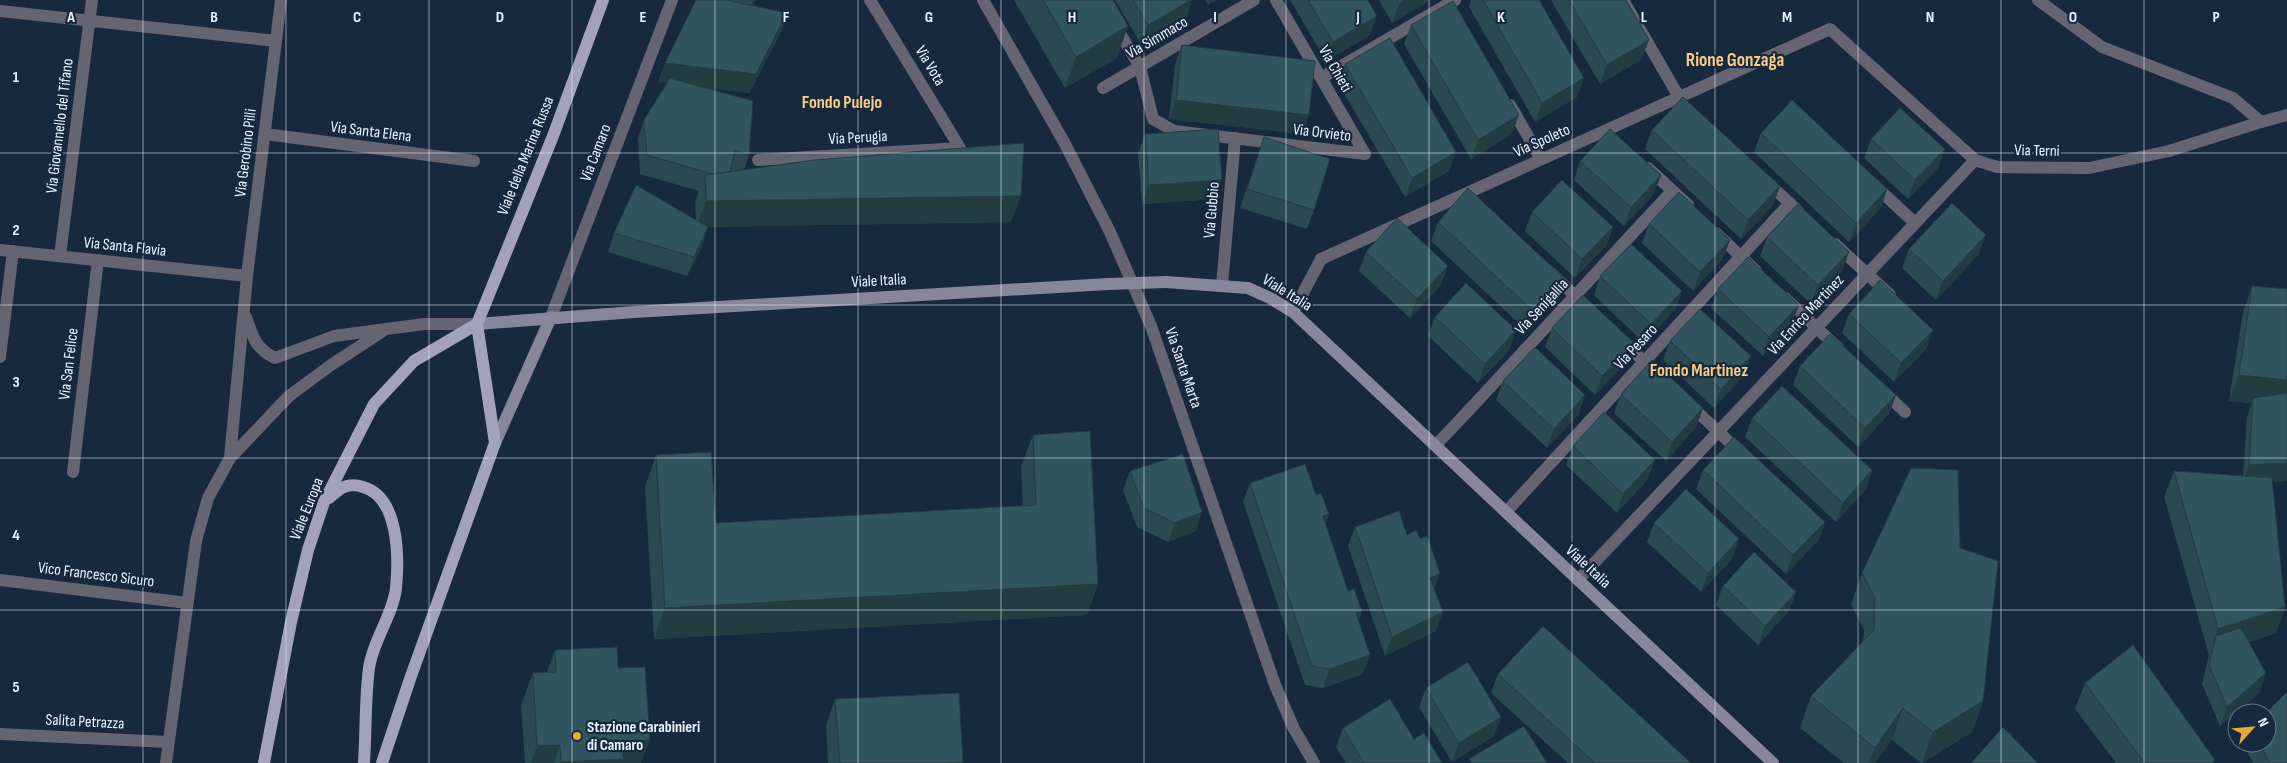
<svg xmlns="http://www.w3.org/2000/svg" width="2287" height="763" font-family="'Sofia Sans Condensed',sans-serif">
	<rect width="100%" height="100%" fill="#17293d"/>
	<g fill="none" stroke-linecap="round" stroke-linejoin="round">
		<path stroke="#656572" stroke-width="12" d="M2038,0l64,47 131,51 28,24 26,-7
			M1765,180l33,31
			M1873,184l42,39
			M1835,244l55,51
			M1293,312l28,-53
			M1436,445l34,-36
			M1506,512l33,-36"/>
		<path stroke="#656572" stroke-width="12" d="M983,0l81,142 46,90 41,94 124,359 19,44 20,34
			M1100,0l40,67 13,52 21,12 191,23
			M1276,0l89,154
			M1623,0l56,97
			M0,11l276,30
			M1321,78l134,-78
			M1103,88l151,-88
			M1510,105l31,54
			M265,134l209,27
			M758,160l202,-12 -90,-148
			M1648,168l40,37
			M1716,233l40,38
			M0,250l247,26
			M60,256l32,-256
			M1321,259l509,-230 145,131 22,7 92,1 80,-17 92,-29
			M1550,272l41,39
			M1222,285l13,-147
			M1785,298l53,50
			M246,317c7,20 9,31 29,41l59,-22 90,-12h53
			M551,317l121,-317
			M1620,339l40,38
			M0,357l13,-106
			M1882,390l23,22
			M1689,404l53,50
			M1470,409l202,-218
			M230,458l17,-182 34,-276
			M73,472l25,-212
			M1539,476l251,-273
			M0,580l187,23
			M1578,580l397,-420
			M0,734l168,8
			M166,763l30,-222 12,-43 22,-40 59,-62 42,-31 55,-36"/>
		<path stroke="#87879b" stroke-width="12" d="M1166,282l82,6 22,10 23,14 480,451
			M477,324l157,-12 474,-28
			M495,443l56,-126"/>
		<path stroke="#a2a2bb" stroke-width="12" d="M329,498c11,-10 19,-16 34,-11 36,10 36,70 33,101 -3,27 -23,52 -27,80 -4,31 -3,64 -5,95
			M264,763l27,-141 17,-72 16,-48 50,-98 40,-43 63,-37
			M382,763l28,-84 85,-236 -18,-119 76,-188 50,-136"/>
		<path stroke="#87879b" stroke-width="12" d="M1108,284l58,-2"/>
	</g>
	<path fill="#2a4951" d="M696,0h60l-3,6 34,7 -6,19 -32,61 -42,-5 42,67 -5,15 267,52 -303,5 -6,19 -15,30 -79,-24 6,-19 82,-14 -1,-18 4,-10 -59,-17 -2,-35 6,-19 23,-37 -9,-1 7,-19z
		M1014,0h99l4,58 -52,30z
		M1115,0h77l-6,18 -45,26z
		M1205,0h11l-8,5z
		M1290,0h78l2,35 -44,26z
		M1379,0h52l-39,23z
		M1471,0h68l38,97 -42,25 -66,-115z
		M1551,0h75l16,59 -42,25z
		M1411,25l101,109 -41,25 -67,-115z
		M1182,45l120,89 -133,-15 6,-55z
		M1345,64l104,107 -44,26 -67,-114z
		M1652,130l128,56 -7,19 -32,34 -96,-90z
		M1761,133l126,56 -6,19 -32,34 -95,-90z
		M1145,134l77,46 -7,19 -73,5 -4,-51z
		M1264,137l50,73 -7,19 -67,-21z
		M1871,139l74,10 -7,19 -30,31 -44,-41z
		M1580,161l74,33 -30,32 -50,-46z
		M1532,212l81,15 -7,19 -31,32 -50,-47z
		M1438,222l126,56 -7,19 -30,34 -96,-90z
		M1649,224l74,35 -30,32 -51,-48z
		M1767,237l82,15 -7,19 -31,33 -51,-48z
		M1909,249l70,5 -43,46 -34,-32z
		M1366,252l75,33 -31,33 -51,-47z
		M1600,276l82,15 -7,19 -31,33 -50,-48z
		M2252,286l35,195 -15,1 13,125 -9,26 -27,9 11,50 -40,34 -18,-42 7,-29 -45,-158 10,-26 69,5 4,-59 5,-14 -23,-2 14,-89z
		M1718,289l74,35 -29,32 -52,-48z
		M1849,314l84,16 -7,19 -32,33 -52,-49z
		M1435,317l75,32 -32,34 -50,-47z
		M1552,328l82,15 -7,19 -32,33 -50,-48z
		M1670,341l81,15 -7,19 -30,33 -51,-48z
		M1800,366l89,48 -31,33 -65,-62z
		M1503,381l76,33 -32,34 -51,-48z
		M1621,394l82,14 -7,19 -30,34 -52,-48z
		M1752,418l120,52 -6,19 -30,33 -91,-85z
		M1033,435l65,149 -11,31 -433,24 -9,-152 11,-32 60,68 307,-17 -2,-40z
		M1573,446l75,33 -31,34 -51,-48z
		M1703,470l122,52 -7,19 -32,33 -90,-85z
		M1130,471l66,60 -28,11 -31,-15 -14,-37z
		M1250,483l66,12 13,19 -4,10 23,67 14,20 -3,9 4,54 -40,14 -18,-3 -62,-183z
		M1654,523l79,35 -32,34 -54,-50z
		M1355,527l52,8 28,54 1,42 -51,25 -37,-110z
		M1960,548l23,153 -11,31 -49,31h-2l-29,-23 -17,23h-31l-44,-35 11,-32 52,-55 1,-11 -13,-26 11,-31z
		M1723,586l73,6 -7,19 -31,34 -42,-40z
		M555,650l63,18 23,95h-116l-4,-58 12,-32 14,-1z
		M1498,674l193,89h-123l-77,-70z
		M2085,683l129,80h-98l-41,-54z
		M1426,688l75,29 -7,19 -42,26 -33,-55z
		M835,699l128,64h-135l-2,-38z
		M1343,728l71,11 28,24h-96l-10,-16z
		M2245,743h22l20,20h-34l-9,-17z"/>
	<path fill="#223c42" d="M753,0h3l-8,15z
		M1191,0h1l-6,18 -45,26 7,-19z
		M1210,0h6l-8,5z
		M1405,0h26l-39,23 7,-19z
		M787,13l-6,19 -32,61 -91,-11 7,-19z
		M1377,16l-7,19 -44,26 7,-19z
		M1128,26l-11,32 -52,30 11,-31z
		M1649,40l-7,19 -42,25 7,-19z
		M1584,78l-7,19 -42,25 7,-19z
		M1176,100l133,15 -7,19 -133,-15z
		M1519,115l-7,19 -41,25 7,-19z
		M1945,149l-7,19 -30,31 7,-19z
		M1456,152l-7,19 -44,26 7,-19z
		M1661,175l-7,19 -30,32 7,-19z
		M1222,180l-7,19 -73,5 7,-19z
		M1780,186l-7,19 -32,34 7,-19z
		M1887,189l-6,19 -32,34 7,-19z
		M1021,196l-10,26 -303,5 -6,19 -15,30 7,-19 2,-29 10,-27z
		M1613,227l-7,19 -31,32 7,-19z
		M1986,235l-7,19 -43,46 7,-19z
		M1730,240l-7,19 -30,32 7,-19z
		M1849,252l-7,19 -31,33 7,-19z
		M1448,266l-7,19 -31,33 7,-19z
		M1564,278l-7,19 -30,34 7,-19z
		M1682,291l-7,19 -31,33 7,-19z
		M1799,305l-7,19 -29,32 6,-19z
		M1516,330l-6,19 -32,34 7,-19z
		M1933,330l-7,19 -32,33 7,-19z
		M1634,343l-7,19 -32,33 7,-19z
		M1751,356l-7,19 -30,33 7,-19z
		M2239,375l48,5v27l-34,-9 -1,5 -23,-2z
		M1585,395l-6,19 -32,34 7,-19z
		M1896,395l-7,19 -31,33 7,-19z
		M1703,408l-7,19 -30,34 6,-19z
		M1655,460l-7,19 -31,34 6,-19z
		M2287,463v18l-45,3 7,-19z
		M1872,470l-6,19 -30,33 7,-19z
		M1202,512l-6,19 -28,11 7,-19z
		M1329,514l-7,19 1,-17z
		M1825,522l-7,19 -32,33 7,-19z
		M1739,539l-6,19 -32,34 7,-19z
		M1440,573l-6,19 -4,-14z
		M1098,584l-11,31 -433,24 11,-31z
		M1796,592l-7,19 -31,34 7,-19z
		M2285,607l-9,26 -65,21 5,-18 -7,19 9,-26z
		M1362,611l-7,19 1,-17z
		M1443,612l-7,19 -51,25 7,-19z
		M1370,655l-7,19 -40,14 7,-19z
		M2266,673l-6,19 -40,34 7,-19z
		M1983,701l-11,31 -50,31 11,-31z
		M1903,708l-11,32 -17,23h-6l6,-15z
		M1501,717l-7,19 -42,26 7,-19z
		M650,740l-9,23h-80l62,-22z
		M560,745l-6,18h-23l6,-17z"/>
	<path fill="#31555e" stroke="#223c42" d="M696,0h30l61,13 -31,61 -91,-11z
		M1043,0h70l15,26 -52,31z
		M1133,0h58l-43,25z
		M1308,0h60l9,16 -44,26z
		M1397,0h8l-6,4z
		M1483,0h56l45,78 -42,25z
		M1569,0h57l23,40 -42,25z
		M1453,1l66,114 -41,25 -67,-115z
		M1390,38l66,114 -44,26 -67,-114z
		M1182,45l133,16 -6,54 -133,-15z
		M670,78l83,23 -4,54 -14,-5 -5,22 -17,2 -66,-19 -3,-35z
		M1683,97l97,89 -32,34 -96,-90z
		M1792,100l95,89 -31,34 -95,-90z
		M1900,108l45,41 -30,31 -44,-41z
		M1218,129l4,51 -73,5 -4,-51z
		M1610,129l51,46 -30,32 -51,-46z
		M1264,137l66,22 -16,51 -67,-21z
		M1024,143l-3,53 -315,5 -1,-26 110,-15z
		M1562,180l51,47 -31,32 -50,-47z
		M636,185l72,42 -14,30 -80,-24z
		M1468,188l96,90 -30,34 -96,-90z
		M1679,192l51,48 -30,32 -51,-48z
		M1952,203l34,32 -43,46 -34,-32z
		M1798,204l51,48 -31,33 -51,-48z
		M1397,218l51,48 -31,33 -51,-47z
		M1631,244l51,47 -31,33 -51,-48z
		M1748,257l51,48 -30,32 -51,-48z
		M1880,280l53,50 -32,33 -52,-49z
		M1466,283l50,47 -31,34 -50,-47z
		M2252,286l35,3v91l-48,-5z
		M1583,295l51,48 -32,33 -50,-48z
		M1700,309l51,47 -30,33 -51,-48z
		M1830,334l66,61 -31,33 -65,-62z
		M1535,347l50,48 -31,34 -51,-48z
		M1652,360l51,48 -31,34 -51,-48z
		M1782,386l90,84 -29,33 -91,-85z
		M2287,393v70l-38,2 4,-67z
		M1604,412l51,48 -32,34 -50,-48z
		M1090,431l8,153 -433,24 -9,-153 55,-3 5,71 320,-18 -3,-70z
		M1734,437l91,85 -32,33 -90,-85z
		M1183,454l19,58 -27,11 -31,-15 -14,-37z
		M1305,464l11,31 5,-2 8,21 -6,2 25,75 6,-2 8,22 -6,2 14,42 -40,14 -18,-3 -62,-183z
		M1911,468l47,2 2,78 38,13 -15,140 -50,31 -30,-24 -28,40 -64,-52 63,-66 1,-32 -13,-25z
		M2174,471l98,7 13,129 -67,22z
		M1686,489l53,50 -31,34 -54,-50z
		M1399,511l8,24 9,-5 4,9 7,-3 13,37 -10,5 13,34 -51,25 -37,-110z
		M1754,552l42,40 -31,34 -42,-40z
		M1543,626l148,137h-96l-97,-89z
		M2241,628l25,45 -39,34 -18,-42 7,-29z
		M2133,645l82,115 -4,3h-66l-60,-80z
		M617,647l1,21 27,-1 5,73 -27,1v18l-62,3 -1,-17 -23,1 -4,-73 23,-1 -1,-22z
		M1468,662l33,55 -42,26 -33,-55z
		M2287,692v71h-17l-11,-20h8v-30h-1z
		M959,693l4,69 -20,1h-103l-5,-64z
		M1390,699l24,40 10,-6 18,30h-78l-21,-35z
		M1524,726l23,37h-75l-3,-4z
		M2003,727l35,36h-67z"/>
	<path fill="none" stroke="#eaf4fe" stroke-width="1" stroke-opacity="0.55" d="M143,0v763M286,0v763M429,0v763M572,0v763M715,0v763M858,0v763M1001,0v763M1144,0v763M1286,0v763M1429,0v763M1572,0v763M1715,0v763M1858,0v763M2001,0v763M2144,0v763M0,153h2287M0,305h2287M0,458h2287M0,610h2287"/>
	<circle fill="#e8ab37" stroke="#17293d" stroke-width="2" cx="577" cy="736" r="5"/>
	<g text-anchor="middle" dominant-baseline="central" stroke-width="4.5" stroke-linejoin="round" paint-order="stroke">
		<g font-size="16" fill="#eaf4fe" stroke="#17293d">
			<text transform="translate(1157 38) rotate(-30)">Via Simmaco</text>
			<text transform="translate(930 66) rotate(59)">Via Vota</text>
			<text transform="translate(1335 69) rotate(60)">Via Chieti</text>
			<text transform="translate(60 126) rotate(-83)">Via Giovannello del Tifano</text>
			<text transform="translate(371 132) rotate(7)">Via Santa Elena</text>
			<text transform="translate(1322 133) rotate(7)">Via Orvieto</text>
			<text transform="translate(858 138) rotate(-3)">Via Perugia</text>
			<text transform="translate(1542 141) rotate(-24)">Via Spoleto</text>
			<text transform="translate(2037 151) rotate(1)">Via Terni</text>
			<text transform="translate(246 153) rotate(-83)">Via Gerobino Pilli</text>
			<text transform="translate(596 153) rotate(-69)">Via Camaro</text>
			<text transform="translate(526 156) rotate(-68)">Viale della Marina Russa</text>
			<text transform="translate(1212 210) rotate(-85)">Via Gubbio</text>
			<text transform="translate(125 247) rotate(6)">Via Santa Flavia</text>
			<text transform="translate(879 281) rotate(-3)">Viale Italia</text>
			<text transform="translate(1287 293) rotate(32)">Viale Italia</text>
			<text transform="translate(1542 307) rotate(-47)">Via Senigallia</text>
			<text transform="translate(1806 315) rotate(-47)">Via Enrico Martinez</text>
			<text transform="translate(1636 347) rotate(-47)">Via Pesaro</text>
			<text transform="translate(69 364) rotate(-83)">Via San Felice</text>
			<text transform="translate(1183 368) rotate(71)">Via Santa Marta</text>
			<text transform="translate(307 509) rotate(-68)">Viale Europa</text>
			<text transform="translate(1588 567) rotate(43)">Viale Italia</text>
			<text transform="translate(96 575) rotate(7)">Vico Francesco Sicuro</text>
			<text transform="translate(85 722) rotate(3)">Salita Petrazza</text>
		</g>
		<g font-size="16" font-weight="bold" fill="#eaf4fe" stroke="#17293d" text-anchor="start">
			<text x="587" y="727">Stazione Carabinieri<tspan x="587" dy="18">di Camaro</tspan></text>
		</g>
		<g font-size="18" font-weight="bold" fill="#f6cc86" stroke="#17293d">
			<text x="842" y="102">Fondo Pulejo</text>
			<text x="1699" y="370">Fondo Martinez</text>
		</g>
		<g font-size="19" font-weight="bold" fill="#f6cc86" stroke="#17293d">
			<text x="1735" y="60">Rione Gonzaga</text>
		</g>
	</g>
	<g font-size="16" text-anchor="middle" font-weight="bold" fill="#eaf4fe" stroke="#17293d" stroke-width="4.5" stroke-linejoin="round" paint-order="stroke">
		<text x="71" y="22">A</text>
		<text x="214" y="22">B</text>
		<text x="357" y="22">C</text>
		<text x="500" y="22">D</text>
		<text x="643" y="22">E</text>
		<text x="786" y="22">F</text>
		<text x="929" y="22">G</text>
		<text x="1072" y="22">H</text>
		<text x="1215" y="22">I</text>
		<text x="1358" y="22">J</text>
		<text x="1501" y="22">K</text>
		<text x="1644" y="22">L</text>
		<text x="1787" y="22">M</text>
		<text x="1930" y="22">N</text>
		<text x="2073" y="22">O</text>
		<text x="2216" y="22">P</text>
		<text x="16" y="82">1</text>
		<text x="16" y="235">2</text>
		<text x="16" y="387">3</text>
		<text x="16" y="540">4</text>
		<text x="16" y="692">5</text>
	</g>
	<g transform="translate(2252 728) rotate(63)"><circle r="24" fill="#17293d" stroke="#6b7a8a"/>
	<path d="M0-4L9 19L0 12L-9 19Z" fill="#e8ab37"/>
	<text y="-8" font-size="14" font-weight="bold" text-anchor="middle" fill="#eaf4fe">N</text>
	</g>
</svg>
